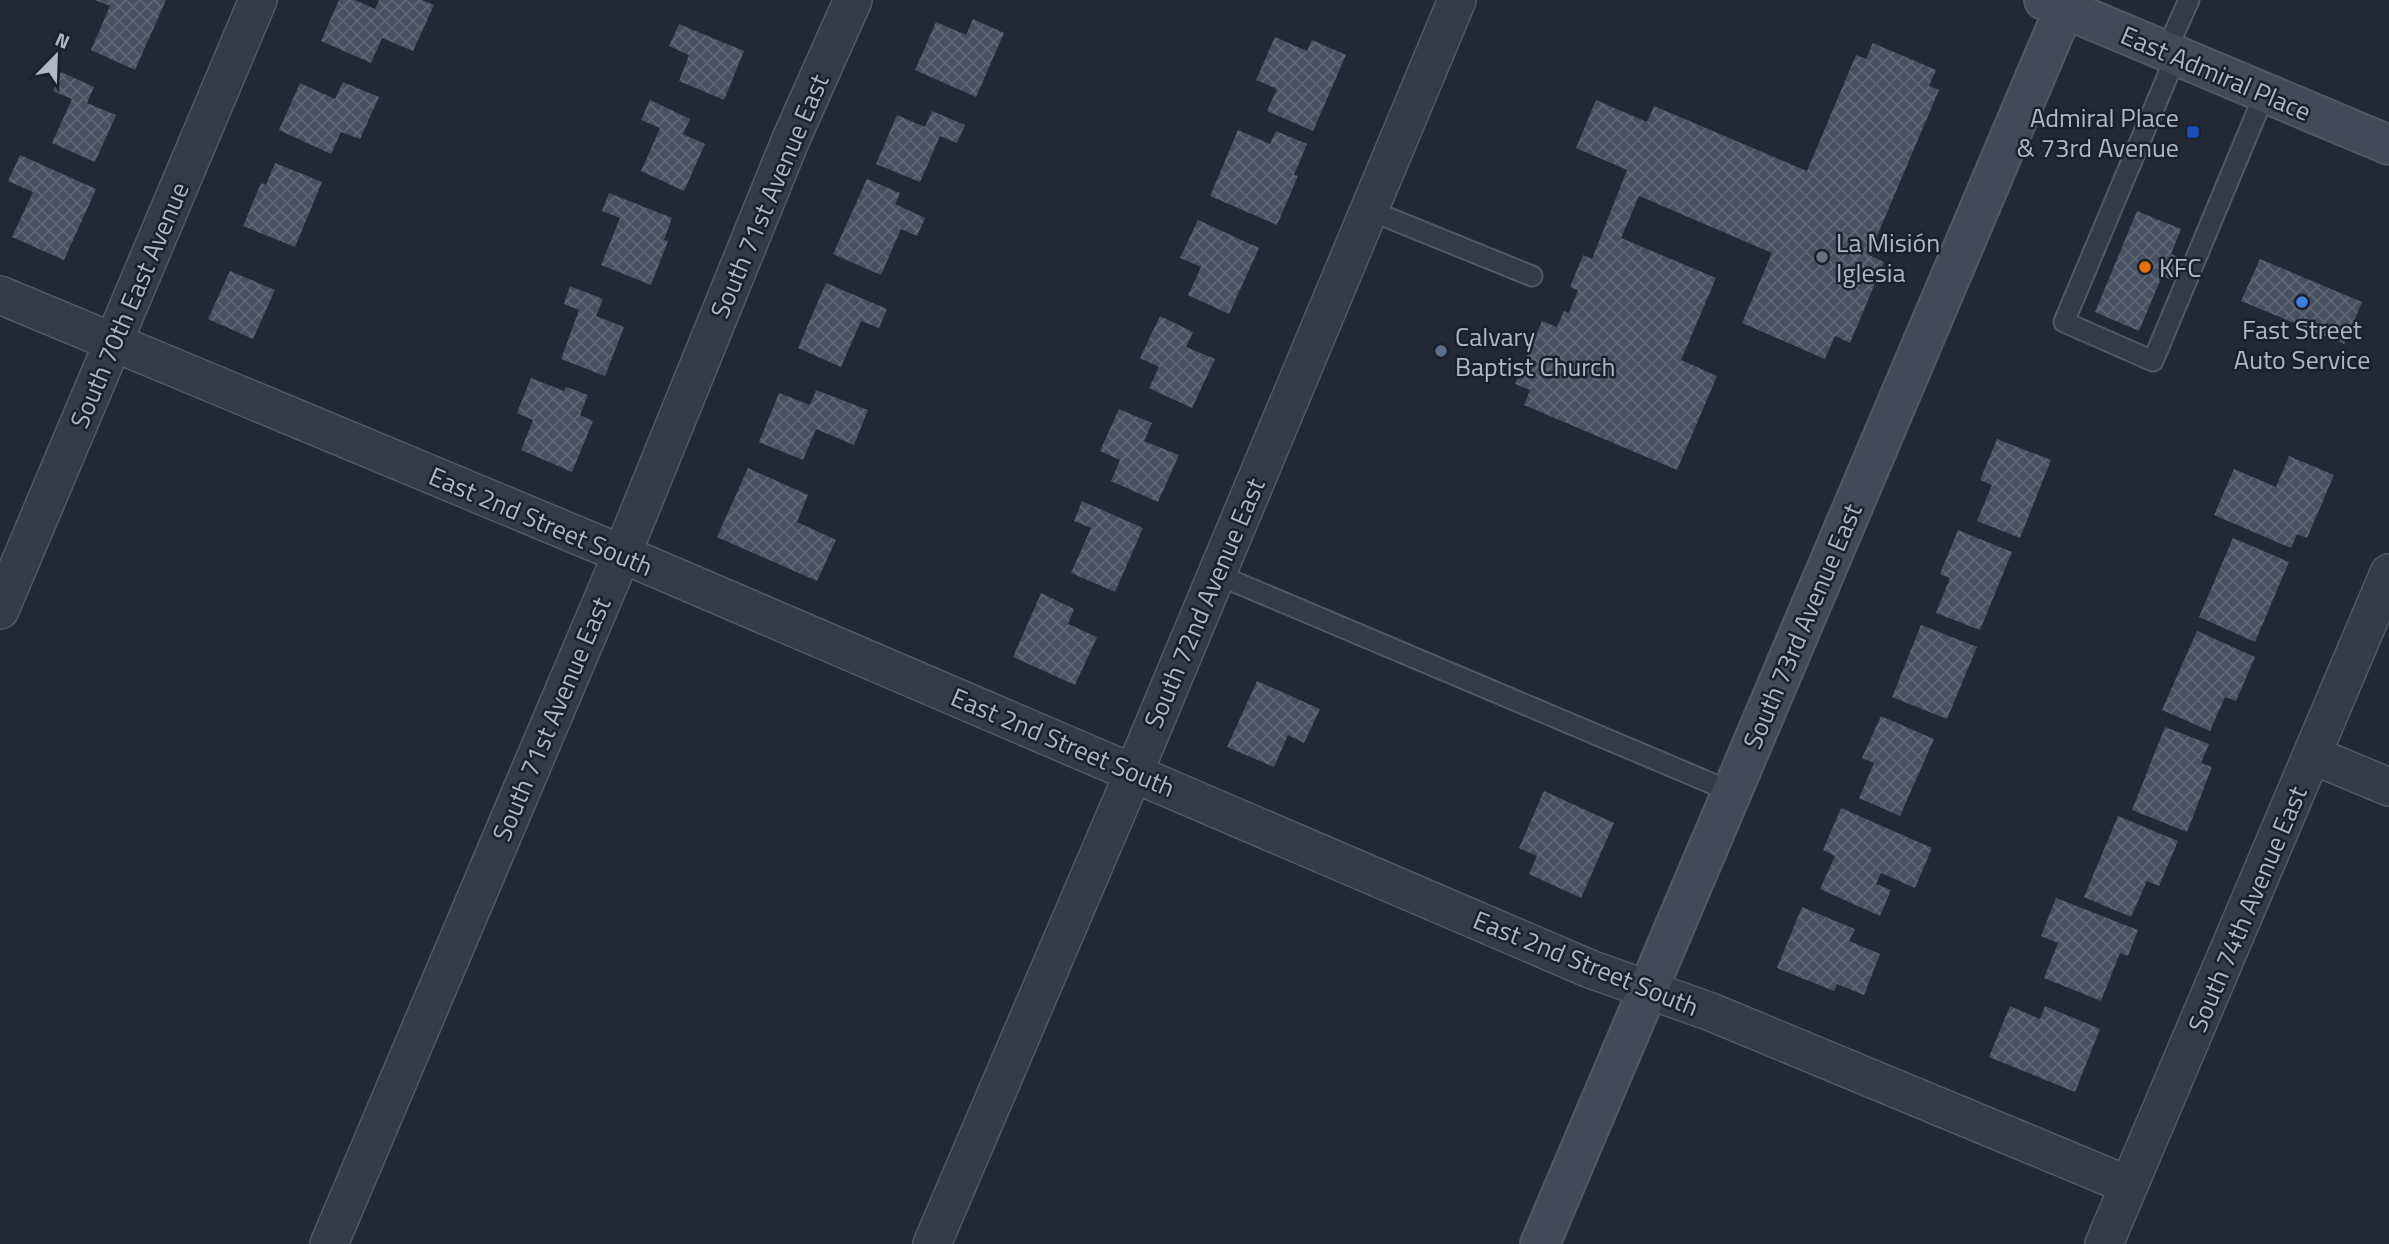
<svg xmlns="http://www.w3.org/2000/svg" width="2389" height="1244" font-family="'Titillium Web',sans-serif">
	<defs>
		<pattern id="building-cross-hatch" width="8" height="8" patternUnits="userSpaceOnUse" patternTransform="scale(1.75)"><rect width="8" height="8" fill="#475061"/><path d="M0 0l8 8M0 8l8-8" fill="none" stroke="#5f6776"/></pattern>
	</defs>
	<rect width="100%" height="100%" fill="#212937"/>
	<path fill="url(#building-cross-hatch)" d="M95,0h71l-31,70 -44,-20 19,-44z
		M339,0h16l20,9 4,-9h43l12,5 -21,46 -31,-13 -11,25 -50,-22z
		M973,19l31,14 -28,64 -61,-27 21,-48 30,13z
		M679,24l65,27 -20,49 -45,-19 10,-26 -20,-9z
		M1275,37l32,14 5,-11 34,15 -33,76 -46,-20 10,-22 -21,-9z
		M1873,43l63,27 -7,16 10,4 -70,165 15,7 -34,81 -15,-7 -10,23 -83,-36 30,-70 -133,-57 -18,42 95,40 -35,82 36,16 -40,94 -153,-65 6,-15 -15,-6 27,-63 15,6 7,-16 5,2 9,-23 -8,-3 13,-32 9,4 35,-89 -51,-22 20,-48 51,22 7,-16 153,65 49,-116 10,4z
		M61,72l33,15 -7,16 29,12 -21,47 -43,-19 20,-44 -19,-8z
		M343,82l36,15 -19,42 -19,-7 -10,22 -52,-24 21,-47 35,16z
		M650,100l40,19 -7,15 22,10 -21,47 -43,-20 19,-43 -19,-8z
		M932,111l33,14 -8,18 -17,-7 -20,46 -44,-18 21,-49 28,12z
		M1238,130l32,14 6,-13 31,13 -13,31 4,1 -21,49 -67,-29z
		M20,155l76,34 -32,71 -52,-23 21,-45 -25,-11z
		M275,163l47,19 -27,65 -52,-21 18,-43 5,2z
		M867,179l33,14 -5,11 30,14 -8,18 -16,-7 -20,46 -48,-21z
		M609,193l63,25 -8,22 4,1 -17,44 -50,-20 19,-47 -18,-7z
		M2137,211l44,18 -10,25 9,4 -8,22 -10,-4 -23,55 -44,-19z
		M1198,220l61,28 -30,66 -41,-19 13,-28 -21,-9z
		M2260,259l102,43 -18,42 -103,-43z
		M230,271l45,19 -22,49 -45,-20z
		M826,283l61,26 -8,19 -18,-7 -20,46 -43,-19z
		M570,286l33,13 -7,17 28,11 -19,49 -44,-17 18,-49 -15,-6z
		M1160,316l33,16 -7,15 29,12 -23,49 -43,-20 10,-21 -19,-9z
		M531,378l33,13 2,-4 22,8 -8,20 13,6 -21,51 -51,-22 12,-30 -16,-7z
		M816,390l52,20 -14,35 -38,-16 -13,31 -44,-18 20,-49 31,12z
		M1119,409l33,14 -8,18 35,14 -21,47 -47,-21 9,-21 -20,-9z
		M1997,439l54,21 -31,78 -43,-17 15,-36 -12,-5z
		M2289,456l45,19 -27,63 -10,-4 -6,14 -77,-33 20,-46 42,18z
		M748,468l60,27 -11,27 39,18 -19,41 -100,-44z
		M1082,501l61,27 -28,64 -44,-19 20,-45 -17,-7z
		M1958,530l54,22 -32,78 -44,-17 14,-35 -10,-4z
		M2233,538l56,24 -34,80 -56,-25z
		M1041,593l33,16 -6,15 29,13 -22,48 -62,-28z
		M1921,625l56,22 -30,72 -55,-22z
		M2197,631l58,26 -19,44 -11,-4 -15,34 -48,-21z
		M1257,681l63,28 -16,34 -16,-8 -14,32 -47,-20z
		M1881,716l53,23 -34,77 -41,-18 15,-35 -12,-5z
		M2165,727l44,17 -8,19 11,4 -25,65 -55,-22z
		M1544,791l70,32 -33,75 -52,-24 8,-18 -18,-8z
		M1841,808l91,40 -17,40 -34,-15 -5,11 15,6 -11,26 -60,-27 15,-33 -12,-6z
		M2118,816l60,25 -19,45 -12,-5 -16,36 -47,-20z
		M2056,898l82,32 -10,26 -8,-3 -19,48 -57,-23 14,-35 -17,-7z
		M1802,907l53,22 -6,12 31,13 -16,41 -27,-11 -3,7 -57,-23z
		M2010,1006l30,13 5,-13 55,23 -25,63 -86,-35z"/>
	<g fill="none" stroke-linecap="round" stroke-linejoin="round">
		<defs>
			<path id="lane" d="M2166,51l23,-51
				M2176,56l-112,266 89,39 112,-268
				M1369,210l163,66
				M1216,574l516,218"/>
			<path id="street" d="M0,295l622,259 968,415 121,43 417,173
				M0,610l258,-610
				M2312,755l77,32
				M329,1244l293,-690 169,-415 62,-139
				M932,1244l202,-472 323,-772
				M2104,1244l285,-671"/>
			<path id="secondary" d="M2044,0l345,145
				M1540,1244l528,-1244"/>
		</defs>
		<use href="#lane" stroke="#525965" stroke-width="23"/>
		<use href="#street" stroke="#525965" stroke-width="40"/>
		<use href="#secondary" stroke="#525965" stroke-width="42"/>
		<use href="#lane" stroke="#343b47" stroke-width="19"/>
		<use href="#street" stroke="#343b47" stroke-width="37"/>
		<use href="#secondary" stroke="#424a5a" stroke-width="38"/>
	</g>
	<rect fill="#1a4fb4" stroke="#1a202c" stroke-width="2.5" x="2186" y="125" width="14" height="14" rx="3.5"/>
	<circle fill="#6b7280" stroke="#1a202c" stroke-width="2.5" cx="1822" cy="257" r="7"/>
	<circle fill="#e8710a" stroke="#1a202c" stroke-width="2.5" cx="2145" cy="267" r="7"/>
	<circle fill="#3f7fe0" stroke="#1a202c" stroke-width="2.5" cx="2302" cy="302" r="7"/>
	<circle fill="#5c6f8a" stroke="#1a202c" stroke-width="2.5" cx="1441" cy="351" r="7"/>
	<g text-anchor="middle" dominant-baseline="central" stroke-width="5" stroke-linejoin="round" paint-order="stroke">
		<g font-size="26" fill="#afb6c4" stroke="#1a202c">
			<text transform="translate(2216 73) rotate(23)">East Admiral Place</text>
			<text transform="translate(769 196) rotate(-67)">South 71st Avenue East</text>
			<text transform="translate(129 305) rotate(-67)">South 70th East Avenue</text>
			<text transform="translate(541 521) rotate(23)">East 2nd Street South</text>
			<text transform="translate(1204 603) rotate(-67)">South 72nd Avenue East</text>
			<text transform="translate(1802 626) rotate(-67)">South 73rd Avenue East</text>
			<text transform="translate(551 719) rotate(-67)">South 71st Avenue East</text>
			<text transform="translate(1063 742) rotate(23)">East 2nd Street South</text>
			<text transform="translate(2247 909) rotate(-67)">South 74th Avenue East</text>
			<text transform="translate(1586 963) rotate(22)">East 2nd Street South</text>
		</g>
		<g font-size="26" fill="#afb6c4" stroke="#1a202c" text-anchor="start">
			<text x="2179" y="117" text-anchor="end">Admiral Place<tspan x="2179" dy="30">&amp; 73rd Avenue</tspan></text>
			<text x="1836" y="242">La Misión<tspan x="1836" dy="30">Iglesia</tspan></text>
			<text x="2159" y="267">KFC</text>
			<text x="2302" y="329" text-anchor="middle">Fast Street<tspan x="2302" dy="30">Auto Service</tspan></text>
			<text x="1455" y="336">Calvary<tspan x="1455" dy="30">Baptist Church</tspan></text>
		</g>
	</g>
	<g transform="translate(56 56) rotate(23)" stroke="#1a202c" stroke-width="5" paint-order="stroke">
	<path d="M0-5L12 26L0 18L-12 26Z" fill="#afb6c4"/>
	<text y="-10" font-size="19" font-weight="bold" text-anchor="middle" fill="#afb6c4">N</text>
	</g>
</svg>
